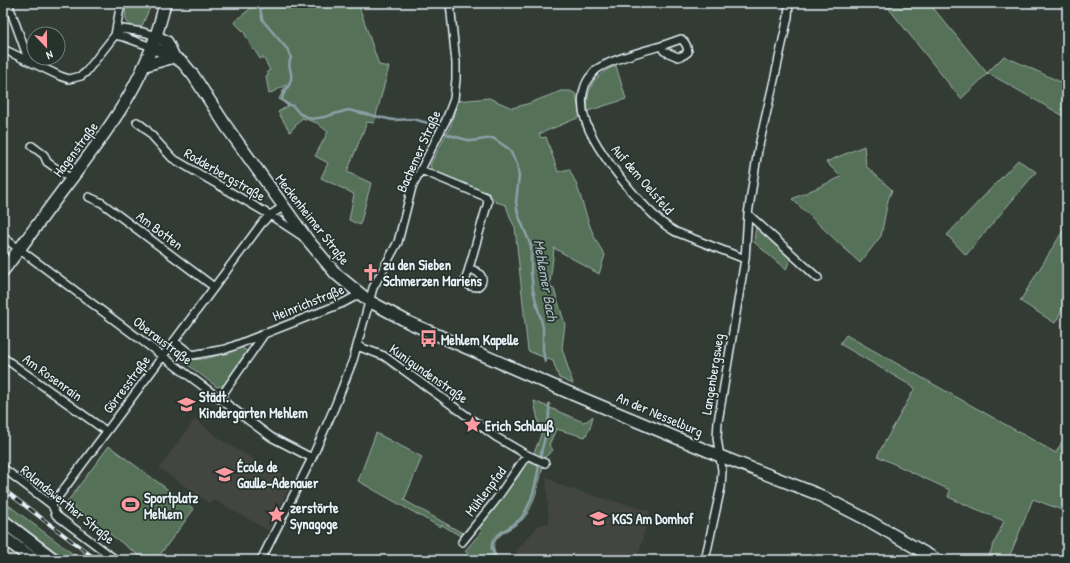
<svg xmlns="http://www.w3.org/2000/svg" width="1070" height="563" font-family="'Patrick Hand',sans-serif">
	<rect width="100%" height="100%" fill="#333b35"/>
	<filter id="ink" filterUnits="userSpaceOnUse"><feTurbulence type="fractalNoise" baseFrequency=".025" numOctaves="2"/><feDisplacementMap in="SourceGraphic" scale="8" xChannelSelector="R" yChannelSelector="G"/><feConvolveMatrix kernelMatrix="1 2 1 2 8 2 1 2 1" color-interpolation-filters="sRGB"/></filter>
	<g filter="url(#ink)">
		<path fill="#43453f" d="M195,419l29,23 17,10 52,28 -25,50 -54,-30 -4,4 -51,-36z
			M546,476l14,9 17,6 73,20 -13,49h-119l-2,-9 23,-26 10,-2z
			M3,546l13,9 -5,5h-8z"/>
		<path fill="#547159" stroke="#9eb1a8" d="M126,3h26l-11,25c-18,-2 -16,-10 -15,-25z
			M257,3h104l-1,6 19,56 10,2 -15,56 -7,-1 -20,50 24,11 -11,42 -11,-5 5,-26 -33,-16 7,-15 -13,-7 13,-24 -11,-9 -15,-5 -12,14 -12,-20 10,-6 -9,-7 7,-14 -17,9 -3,-18 3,-1 -2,-3 3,-2 -7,-13 -3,2 -6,-10 -1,1 -9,-18 -10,-10z
			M888,3h41l58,70 17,-17 63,29v33l-79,-45 -27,26 -75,-94z
			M616,66l10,33 -38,12c-3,-21 7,-38 28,-45z
			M561,91h9l6,3 4,23 -41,17 2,4 5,-1 12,35 11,-3c2,5 5,9 7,14 9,25 13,50 29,72l-6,19 -45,-26 -4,35 1,5 3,1 11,35 -3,24 11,36 -14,-6 -6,-17 -25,-10 -13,-124 -4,-7 -5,-15 -10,-3 -7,-8 -57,-23 -2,-6 20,-38 8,-26 31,-3 23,10 15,-4z
			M864,146l2,20 26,24 -4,10 -7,36 -21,27 -68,-64 49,-22 -15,-15z
			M1018,160l18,12 -70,83 -19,-20z
			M756,226l34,33 -4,11 -32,-28z
			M1066,226l1,75 -12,22 -35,-22z
			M846,335l210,118 11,-21v80l-34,-13 -25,61h-21l17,-39 -56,-24 2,-7 -73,-34 38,-68 -75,-44z
			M239,346l8,5 -23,34 -7,2 -38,-29 -2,-3 2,-6c4,3 9,8 13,10 12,3 36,-7 47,-13z
			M534,401l49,21 4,-1 6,-5 -3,12 -5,9 -29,-8 -7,16 4,5 -9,8c-2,16 -10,50 -21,61 -13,13 -41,18 -24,41h-25l-9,-9 17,-20 -4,-5 41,-50 7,-17 8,-6 6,-15 3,-11 -4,-2z
			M376,433l46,24 -18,43 60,34 -2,3 -20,-12 -2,2 -82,-46z
			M109,446l85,63 -38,51h-11l-78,-58z
			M3,501l78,59h-14l-64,-48z"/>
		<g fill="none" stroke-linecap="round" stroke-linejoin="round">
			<path stroke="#8ca0a8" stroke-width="2.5" d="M259,3l3,15 2,4 24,28 3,8c-5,8 2,13 0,21 -1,8 -9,13 -9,21l5,4 6,2 7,8 12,5 12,-2 24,-7 45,10 20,-1 15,4 21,12 22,6 22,-3 16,11 8,15 2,12 -3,26 2,12 13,32v26l2,18 10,37v23l2,12
				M497,560c-18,-26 15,-29 25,-43 14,-21 15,-44 20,-68 4,-16 8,-29 7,-45"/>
			<defs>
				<path id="street" d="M8,3l21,58
					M115,35l9,2 28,10
					M115,35l6,-32
					M661,46l20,-7c5,4 6,7 7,13l-4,3 -6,2 -14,-6 -3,-5c-18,5 -49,13 -64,23 -3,2 -5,6 -8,9 -8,12 -8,28 -4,41 9,31 63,98 91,113l69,27
					M3,49l57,27 9,3 12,-3 5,-4 29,-37 7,-6 21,3 13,4
					M137,122l8,6 27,30 98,57 32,21
					M32,146l12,9 3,7 24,17
					M421,170l65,27 2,5 -23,80 5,4 7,1c11,-8 2,-16 -8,-18
					M89,197l13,6 112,84
					M748,214l70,64
					M3,237l268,200 41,21
					M174,341l18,14 34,-6 117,-46 17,-9
					M357,346l27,10 112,81 31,18 18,8
					M4,358l102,73
					M220,398l45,-65
					M3,468l49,37 4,10 60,45
					M52,505l210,-282 8,-8 13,-8
					M462,542l33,-41 32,-46
					M261,560l51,-102 23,-52 18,-46 20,-72 25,-46 14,-55 34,-67 8,-21 2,-20v-16l-6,-60
					M705,560l16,-73 1,-17 -5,-32 1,-16 27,-163 3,-45 10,-64 19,-83 11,-50 1,-14"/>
				<path id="secondary" d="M156,36l11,6 7,15
					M152,47l22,10 9,6 10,12 33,51 81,113 29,35 33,27 41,22 162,71 148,62 97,38 47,24 73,42
					M146,65l28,-8
					M3,271c23,-30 45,-62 69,-93 43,-57 77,-103 93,-175"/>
				<path id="primary" d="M3,521l51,39
					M3,537l31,23"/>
			</defs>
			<use href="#street" stroke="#e8f1f8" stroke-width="10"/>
			<use href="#secondary" stroke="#e8f1f8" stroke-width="14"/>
			<use href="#primary" stroke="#e8f1f8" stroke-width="15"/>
			<use href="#street" stroke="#26332d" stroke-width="7"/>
			<use href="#secondary" stroke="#26332d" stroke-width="11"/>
			<use href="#primary" stroke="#26332d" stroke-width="12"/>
			<defs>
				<path id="rail" d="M3,489l94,71"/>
			</defs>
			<use href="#rail" stroke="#e8f1f8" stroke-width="4"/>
			<use href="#rail" stroke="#26332d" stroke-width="2.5" stroke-dasharray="8" stroke-linecap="butt"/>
		</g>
	</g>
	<defs>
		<symbol id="church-bare" viewBox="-9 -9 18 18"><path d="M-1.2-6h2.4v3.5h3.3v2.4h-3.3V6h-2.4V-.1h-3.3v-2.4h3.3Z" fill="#ff9aa2" stroke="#26332d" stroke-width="2.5" paint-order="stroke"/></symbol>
		<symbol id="bus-bare" viewBox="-9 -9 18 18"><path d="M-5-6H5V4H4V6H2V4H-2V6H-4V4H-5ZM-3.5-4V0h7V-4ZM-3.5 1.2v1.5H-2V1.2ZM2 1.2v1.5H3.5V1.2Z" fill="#ff9aa2" stroke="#26332d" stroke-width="2.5" paint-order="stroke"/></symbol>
		<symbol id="school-bare" viewBox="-9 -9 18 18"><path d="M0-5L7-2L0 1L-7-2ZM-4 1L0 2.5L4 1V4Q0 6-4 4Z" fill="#ff9aa2" stroke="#26332d" stroke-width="2.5" paint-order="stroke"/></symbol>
		<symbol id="sight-bare" viewBox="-9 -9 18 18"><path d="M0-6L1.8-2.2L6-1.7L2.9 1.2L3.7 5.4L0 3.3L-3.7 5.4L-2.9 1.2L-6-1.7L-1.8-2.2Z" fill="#ff9aa2" stroke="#26332d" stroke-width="2.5" paint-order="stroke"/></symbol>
		<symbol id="stadium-bare" viewBox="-9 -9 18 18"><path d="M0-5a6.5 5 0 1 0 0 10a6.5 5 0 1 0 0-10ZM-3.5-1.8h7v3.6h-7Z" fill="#ff9aa2" stroke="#26332d" stroke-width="2.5" paint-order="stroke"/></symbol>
	</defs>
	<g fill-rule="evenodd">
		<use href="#church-bare" x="358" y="260" width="25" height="25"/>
		<use href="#bus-bare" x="416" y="326" width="25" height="25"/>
		<use href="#school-bare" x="174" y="392" width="25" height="25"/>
		<use href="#sight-bare" x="460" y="412" width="25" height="25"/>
		<use href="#school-bare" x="212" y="462" width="25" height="25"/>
		<use href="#stadium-bare" x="118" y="492" width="25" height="25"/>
		<use href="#sight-bare" x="264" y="502" width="25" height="25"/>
		<use href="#school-bare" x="586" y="506" width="25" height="25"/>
	</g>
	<g text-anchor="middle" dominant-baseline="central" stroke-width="3.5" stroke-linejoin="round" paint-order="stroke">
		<g font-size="14" fill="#e8f1f8" stroke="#26332d">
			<text transform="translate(75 149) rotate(-53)">Hagenstraße</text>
			<text transform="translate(418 151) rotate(-66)">Bachemer Straße</text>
			<text transform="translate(225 174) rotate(30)">Rodderbergstraße</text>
			<text transform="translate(643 179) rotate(49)">Auf dem Oelsfeld</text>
			<text transform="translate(313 219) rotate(52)">Meckenheimer Straße</text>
			<text transform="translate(160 230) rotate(37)">Am Botten</text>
			<text transform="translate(308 302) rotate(-22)">Heinrichstraße</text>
			<text transform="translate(163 340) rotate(37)">Oberaustraße</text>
			<text transform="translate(429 373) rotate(35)">Kunigundenstraße</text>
			<text transform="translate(712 374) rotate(-81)">Langenbergsweg</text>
			<text transform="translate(53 377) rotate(36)">Am Rosenrain</text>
			<text transform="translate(126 384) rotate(-53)">Görresstraße</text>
			<text transform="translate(660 414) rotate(23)">An der Nesselburg</text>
			<text transform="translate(485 491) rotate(-53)">Mühlenpfad</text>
			<text transform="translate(68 504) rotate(39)">Rolandswerther Straße</text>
		</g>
		<g font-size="14" font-weight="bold" fill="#e8f1f8" stroke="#26332d" text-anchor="start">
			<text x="383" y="264">zu den Sieben<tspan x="383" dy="16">Schmerzen Mariens</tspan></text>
			<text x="441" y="339">Mehlem Kapelle</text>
			<text x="199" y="396">Städt.<tspan x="199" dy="16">Kindergarten Mehlem</tspan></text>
			<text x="485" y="425">Erich Schlauß</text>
			<text x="237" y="466">École de<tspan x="237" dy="16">Gaulle-Adenauer</tspan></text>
			<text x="144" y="497">Sportplatz<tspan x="144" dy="16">Mehlem</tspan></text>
			<text x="290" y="507">zerstörte<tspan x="290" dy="16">Synagoge</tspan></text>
			<text x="612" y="518">KGS Am Domhof</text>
		</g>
		<g font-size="15" font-style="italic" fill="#aabbc3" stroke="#26332d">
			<text transform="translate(546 280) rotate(80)">Mehlemer Bach</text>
		</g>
	</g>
	<rect width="1070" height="563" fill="none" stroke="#26332d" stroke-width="16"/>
	<rect x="8" y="8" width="1054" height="547" fill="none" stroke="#e8f1f8" stroke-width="1.5" filter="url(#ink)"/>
	<g transform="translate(46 46) rotate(158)"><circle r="19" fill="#26332d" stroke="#747f7e"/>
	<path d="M0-3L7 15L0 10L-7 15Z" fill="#ff9aa2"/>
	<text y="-6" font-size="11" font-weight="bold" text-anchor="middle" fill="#e8f1f8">N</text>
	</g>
</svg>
